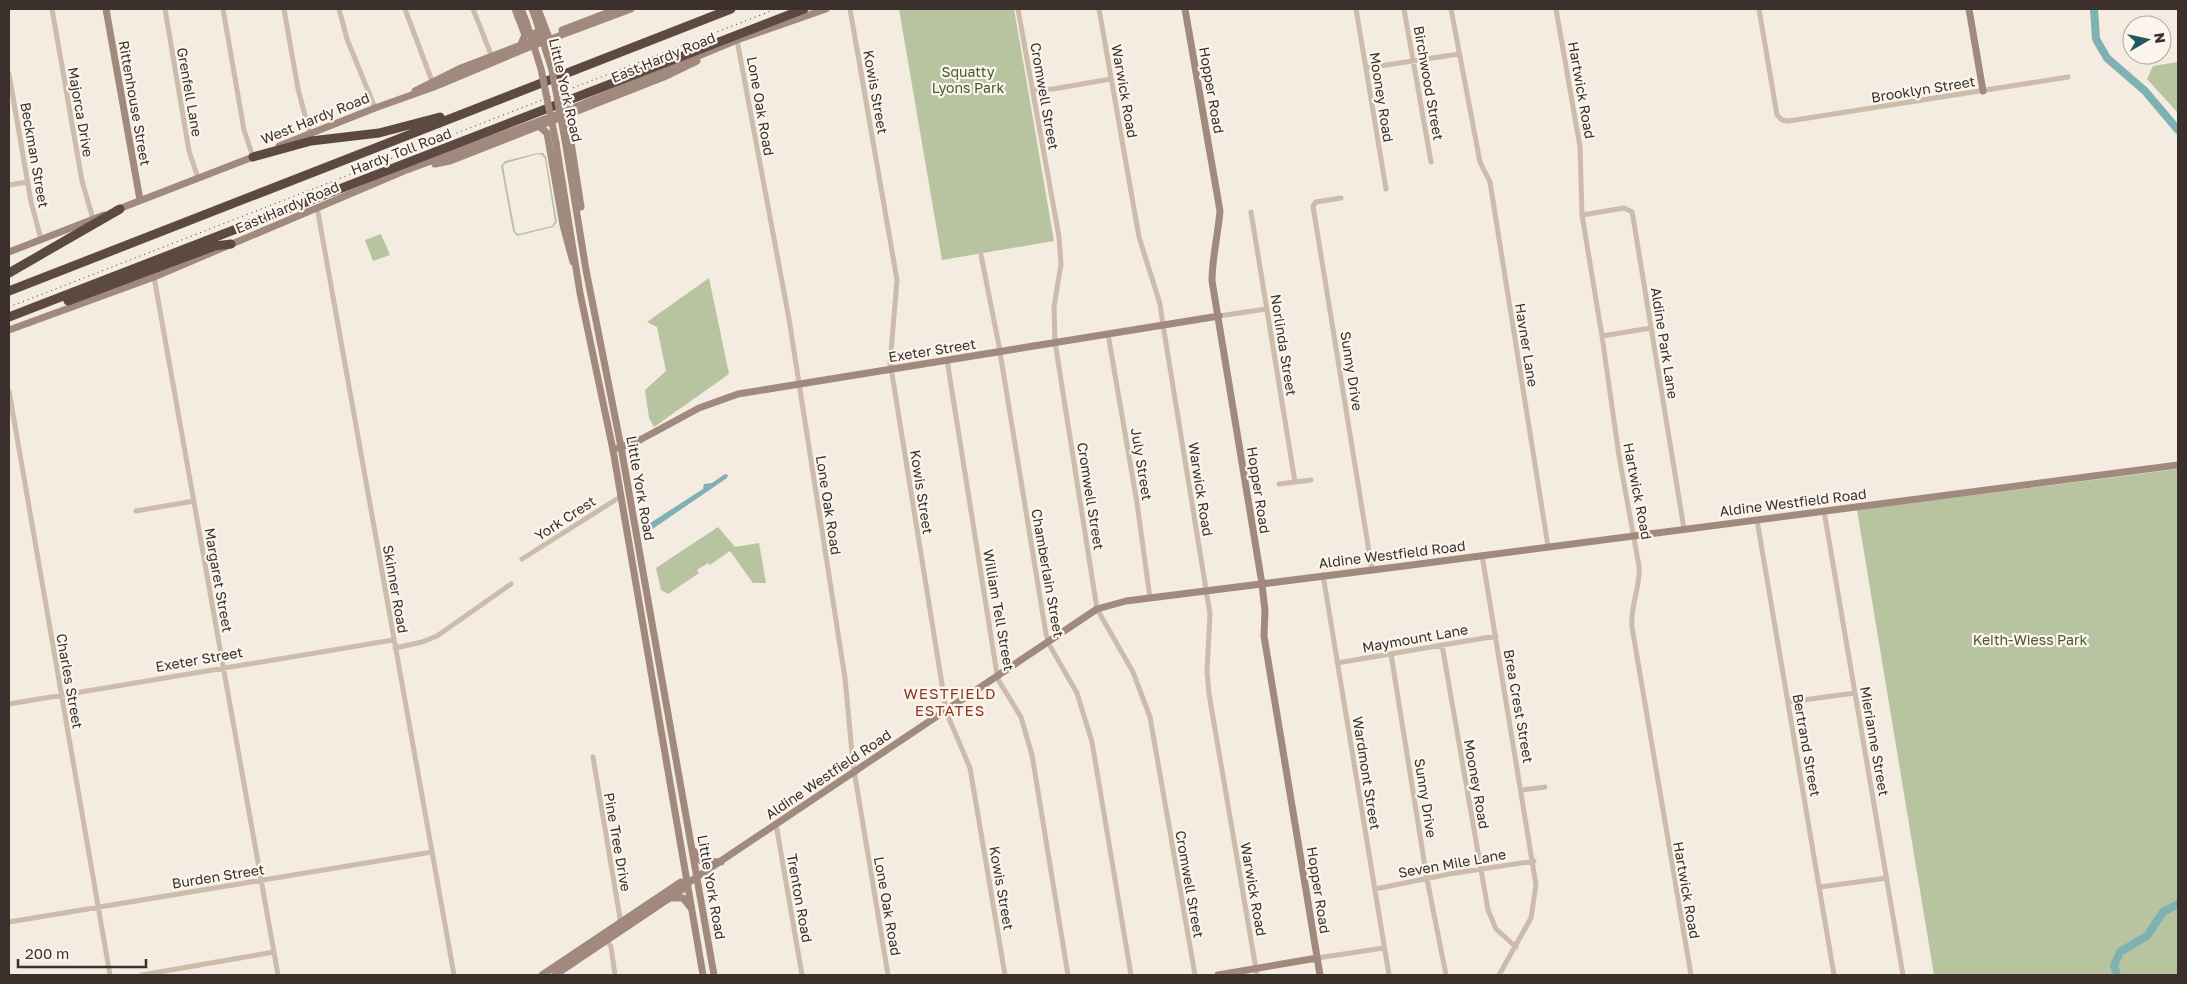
<svg xmlns="http://www.w3.org/2000/svg" width="2187" height="984" font-family="'Golos Text',sans-serif">
	<rect width="100%" height="100%" fill="#f4ebe1"/>
	<path fill="#b8c4a0" fill-rule="evenodd" d="M899,9h115l40,232 -112,19z
		M2178,62v51l-31,-34 6,-13z
		M538,153h5l3,4 11,65 -4,5 -36,9 -4,-5 -12,-65 4,-5zM538,154l4,1 3,4 10,63 -3,4 -34,8 -3,-3 -12,-65 3,-3z
		M381,234l9,21 -17,6 -8,-21z
		M709,278l20,96 -75,53 -5,-9 -4,-28 21,-19 -9,-44 -10,-5z
		M2178,469v506h-244l-77,-465z
		M718,527l17,20 24,-4 7,40h-13l-23,-32 -20,14 -2,-2 -11,7 2,3 -31,21 -7,-4 -5,-22z"/>
	<path fill="#7fb0b2" d="M725,474l3,1 -1,3 -79,54 -4,-1v-4l59,-38 1,-5 8,-1z"/>
	<g fill="none" stroke-linecap="round" stroke-linejoin="round">
		<path stroke="#7fb0b2" stroke-width="8" d="M2094,9l2,30 11,19 38,33 33,39
			M2117,975l-3,-9 6,-14 27,-16 16,-24 15,-8"/>
		<path stroke="#cdbbac" stroke-width="5" d="M52,9l30,172 11,38
			M165,9l24,142 9,27
			M223,9l21,121 9,27
			M284,9l14,80 12,45
			M339,9l8,30 28,69
			M405,9l27,72
			M473,9l19,48
			M850,9l47,271 -7,84 2,10 53,329 3,13 22,52 35,207
			M1018,9l41,228 2,27 -7,43 1,35 42,267 36,63 17,45 45,258
			M1099,9l40,228 21,67 3,21 47,289 -3,57 2,23 48,281
			M1356,9l30,180
			M1404,9l27,153
			M1451,9l29,153 10,20 58,364
			M1556,9l24,138 2,68 20,121 17,120 20,110c2,20 -9,39 -7,61l59,348
			M1759,9l18,106 5,5 7,1 279,-44
			M737,40l52,279 56,359 8,86 35,211
			M1366,68l93,-14
			M9,74l22,128 10,37
			M1032,90l21,-1 58,-10
			M9,185l18,-3
			M1341,198l-25,4 -3,4 59,364
			M317,207l137,768
			M1251,212l44,270
			M1582,215l42,-7 8,4 1,5 51,312
			M981,255l18,91 47,288 4,12 27,47 15,49 39,233
			M154,277l124,698
			M1219,316l47,-7
			M1108,334l29,169 13,95
			M1602,336l49,-8
			M947,360l49,308 3,13 22,36 11,38 36,220
			M9,391l101,584
			M1279,484l32,-4
			M136,511l58,-10
			M1824,511l79,464
			M1757,520l77,455
			M1482,555l54,330 -5,33 -32,57
			M522,559l98,-62
			M1323,575l66,400
			M1442,645l46,265 8,19 20,18
			M395,648l27,-6 15,-6 74,-52
			M1391,654l36,225 19,96
			M1337,663l159,-27
			M1788,702l67,-9
			M9,704l384,-64
			M593,757l28,167
			M1522,790l23,-3
			M776,824l26,151
			M1820,887l67,-9
			M1375,889l74,-15 85,-13
			M9,922l423,-70
			M606,939l5,8 4,28
			M1317,958l67,-10
			M142,975l132,-23"/>
		<path stroke="#a18a7d" stroke-width="7" d="M106,9l34,191
			M515,9l10,26 -4,9
			M521,9l5,12
			M532,9l3,8
			M538,9l10,26
			M1185,9l35,202c-2,24 -8,47 -8,70l50,303 3,27 -1,25 56,339
			M1969,9l14,82
			M562,30l55,-21
			M525,32l3,2 8,-1 5,-5 1,-9
			M415,91l46,-23 84,-32
			M567,116l14,91
			M540,127l7,6 16,92 10,37
			M565,140l21,130 35,177 93,528
			M556,143l24,150 33,157 90,525
			M279,146l96,-38 59,-21 98,-41 99,-37
			M435,164l15,-3 214,-84 33,-16
			M116,210l142,-55
			M9,252l95,-37
			M9,330l145,-53 250,-106 157,-58 176,-73 89,-31
			M618,448l20,-7 61,-33 39,-14 481,-78
			M694,851l7,10 20,1
			M672,898h11l8,10
			M542,975l139,-93 7,1
			M555,975l128,-86 5,-6 409,-274 29,-8 278,-35 774,-101
			M1218,975l99,-17"/>
		<path stroke="#5c4a42" stroke-width="9" d="M253,157l58,-16 68,-8 61,-16
			M9,273l111,-64
			M9,291l722,-282
			M68,301l147,-55 16,-2
			M9,317l795,-308"/>
		<path stroke="#3b302b" stroke-width="1" stroke-dasharray="1 4" stroke-linecap="butt" d="M9,307l767,-298"/>
		<path stroke="#a18a7d" stroke-width="7" d="M535,17l17,53 13,70
			M526,21l15,48 15,74"/>
	</g>
	<g text-anchor="middle" dominant-baseline="central" stroke-width="4.5" stroke-linejoin="round" paint-order="stroke">
		<g font-size="14" fill="#3b302b" stroke="#fbf5ee">
			<text transform="translate(663 57) rotate(-22)">East Hardy Road</text>
			<text transform="translate(1429 83) rotate(80)">Birchwood Street</text>
			<text transform="translate(1923 89) rotate(-9)">Brooklyn Street</text>
			<text transform="translate(566 90) rotate(77)">Little York Road</text>
			<text transform="translate(1212 90) rotate(80)">Hopper Road</text>
			<text transform="translate(1582 90) rotate(80)">Hartwick Road</text>
			<text transform="translate(1125 91) rotate(80)">Warwick Road</text>
			<text transform="translate(190 92) rotate(80)">Grenfell Lane</text>
			<text transform="translate(876 92) rotate(80)">Kowis Street</text>
			<text transform="translate(1045 96) rotate(80)">Cromwell Street</text>
			<text transform="translate(1382 97) rotate(81)">Mooney Road</text>
			<text transform="translate(135 103) rotate(80)">Rittenhouse Street</text>
			<text transform="translate(761 106) rotate(80)">Lone Oak Road</text>
			<text transform="translate(81 112) rotate(80)">Majorca Drive</text>
			<text transform="translate(315 118) rotate(-22)">West Hardy Road</text>
			<text transform="translate(401 151) rotate(-21)">Hardy Toll Road</text>
			<text transform="translate(35 155) rotate(80)">Beckman Street</text>
			<text transform="translate(287 207) rotate(-23)">East Hardy Road</text>
			<text transform="translate(1665 343) rotate(81)">Aldine Park Lane</text>
			<text transform="translate(1284 345) rotate(81)">Norlinda Street</text>
			<text transform="translate(1527 345) rotate(81)">Havner Lane</text>
			<text transform="translate(932 350) rotate(-9)">Exeter Street</text>
			<text transform="translate(1352 371) rotate(81)">Sunny Drive</text>
			<text transform="translate(1142 464) rotate(81)">July Street</text>
			<text transform="translate(641 488) rotate(80)">Little York Road</text>
			<text transform="translate(1201 489) rotate(81)">Warwick Road</text>
			<text transform="translate(1259 490) rotate(81)">Hopper Road</text>
			<text transform="translate(1638 491) rotate(79)">Hartwick Road</text>
			<text transform="translate(922 492) rotate(81)">Kowis Street</text>
			<text transform="translate(1091 496) rotate(81)">Cromwell Street</text>
			<text transform="translate(1793 502) rotate(-7)">Aldine Westfield Road</text>
			<text transform="translate(829 505) rotate(81)">Lone Oak Road</text>
			<text transform="translate(565 518) rotate(-33)">York Crest</text>
			<text transform="translate(1392 554) rotate(-7)">Aldine Westfield Road</text>
			<text transform="translate(1048 573) rotate(80)">Chamberlain Street</text>
			<text transform="translate(219 580) rotate(80)">Margaret Street</text>
			<text transform="translate(396 589) rotate(80)">Skinner Road</text>
			<text transform="translate(999 610) rotate(80)">William Tell Street</text>
			<text transform="translate(1415 638) rotate(-10)">Maymount Lane</text>
			<text transform="translate(199 659) rotate(-10)">Exeter Street</text>
			<text transform="translate(70 681) rotate(80)">Charles Street</text>
			<text transform="translate(1519 706) rotate(80)">Brea Crest Street</text>
			<text transform="translate(1875 741) rotate(80)">Mierianne Street</text>
			<text transform="translate(1807 745) rotate(80)">Bertrand Street</text>
			<text transform="translate(1367 773) rotate(81)">Wardmont Street</text>
			<text transform="translate(828 774) rotate(-34)">Aldine Westfield Road</text>
			<text transform="translate(1477 784) rotate(80)">Mooney Road</text>
			<text transform="translate(1426 798) rotate(81)">Sunny Drive</text>
			<text transform="translate(618 842) rotate(80)">Pine Tree Drive</text>
			<text transform="translate(1452 863) rotate(-10)">Seven Mile Lane</text>
			<text transform="translate(218 876) rotate(-9)">Burden Street</text>
			<text transform="translate(1190 884) rotate(80)">Cromwell Street</text>
			<text transform="translate(712 887) rotate(80)">Little York Road</text>
			<text transform="translate(1002 888) rotate(80)">Kowis Street</text>
			<text transform="translate(1254 889) rotate(80)">Warwick Road</text>
			<text transform="translate(1319 890) rotate(81)">Hopper Road</text>
			<text transform="translate(1687 890) rotate(80)">Hartwick Road</text>
			<text transform="translate(800 898) rotate(80)">Trenton Road</text>
			<text transform="translate(888 906) rotate(80)">Lone Oak Road</text>
		</g>
		<g font-size="14" fill="#4a5a2e" stroke="#fbf5ee">
			<text x="968" y="71">Squatty<tspan x="968" dy="16">Lyons Park</tspan></text>
			<text x="2030" y="639">Keith-Wiess Park</text>
		</g>
		<g font-size="15" letter-spacing="1" fill="#8c3b22" stroke="#fbf5ee">
			<text x="950" y="693">WESTFIELD<tspan x="950" dy="17">ESTATES</tspan></text>
		</g>
	</g>
	<rect width="2187" height="984" fill="none" stroke="#3b302b" stroke-width="20"/>
	<g transform="translate(2147 40) rotate(81)"><circle r="24" fill="#fbf5ee" stroke="#aea6a0"/>
	<path d="M0-4L9 19L0 12L-9 19Z" fill="#1f5a5e"/>
	<text y="-8" font-size="14" font-weight="bold" text-anchor="middle" fill="#3b302b">N</text>
	</g>
	<path d="M18 959v8h128v-8" fill="none" stroke="#3b302b" stroke-width="2.5"/>
	<text x="25" y="959" font-size="15" fill="#3b302b" stroke="#fbf5ee" stroke-width="4" paint-order="stroke">200 m</text>
</svg>
